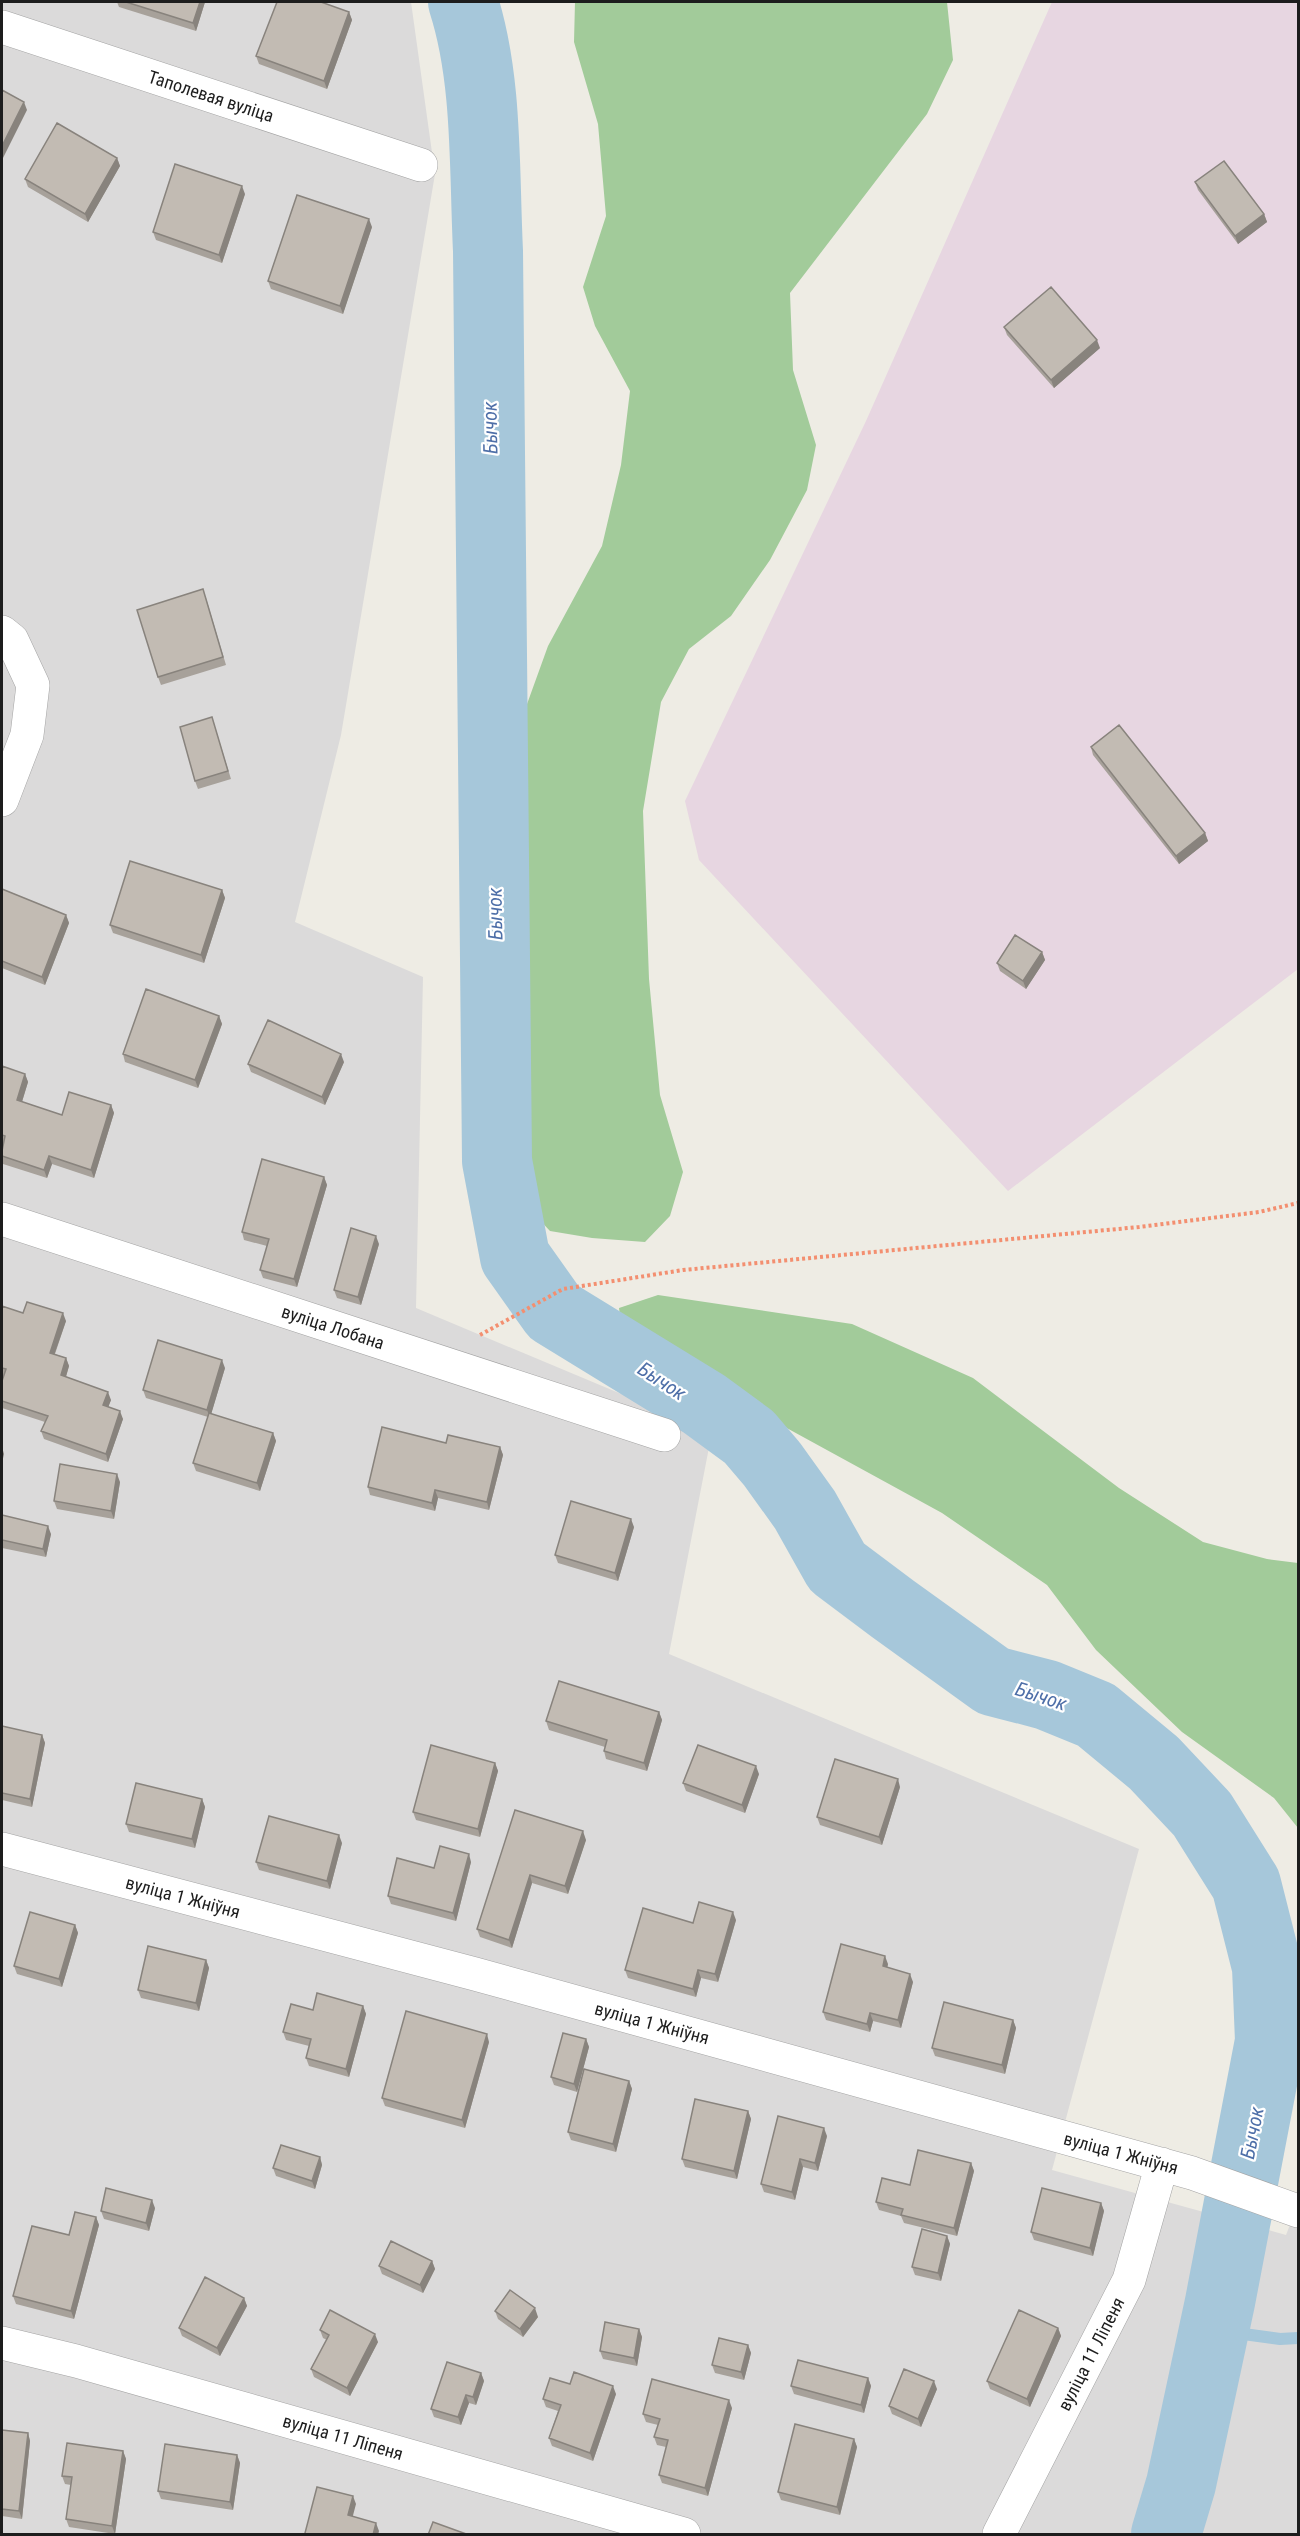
<svg xmlns="http://www.w3.org/2000/svg" width="1300" height="2536" font-family="'Roboto Condensed',sans-serif">
	<rect width="100%" height="100%" fill="#eeece4"/>
	<path fill="#dbdada" d="M2,2h409l24,172 -94,561 -46,187 128,55 -7,331 296,124 -43,222 470,195 -87,321 234,65 12,-31v330h-1296z"/>
	<path fill="#e7d6e1" d="M1052,2h246v967l-290,222 -309,-331 -14,-59 181,-380z"/>
	<path fill="#a2cb9a" d="M575,2h372l6,58 -26,54 -137,179 3,77 23,75 -9,45 -37,70 -39,56 -42,33 -28,53 -18,109 6,168 11,116 23,77 -13,44 -25,26 -53,-4 -42,-7 -30,-32 -2,-470 30,-83 54,-100 19,-81 9,-74 -35,-65 -12,-39 23,-71 -8,-92 -24,-82z
		M658,1295l194,29 121,54 146,110 84,54 64,17 31,4v265l-24,-30 -92,-66 -86,-82 -49,-65 -105,-72 -199,-109 -69,-32 -52,-39 -3,-25z"/>
	<g fill="none" stroke-linecap="round" stroke-linejoin="round">
		<path stroke="#a6c7da" stroke-width="12" d="M1214,2330l66,9 18,-1"/>
		<path stroke="#a6c7da" stroke-width="70" d="M463,2c25,77 21,168 25,249l9,910 18,96 39,55 150,92 45,33 23,27 33,46 32,57 56,42 100,72 54,14 49,20 58,48 48,51 44,70 21,83 3,74 -50,261 -39,182 -15,50"/>
		<defs>
			<path id="minor" d="M2,27l419,138
				M2,632l10,8 21,45 -6,50 -25,65
				M2,1219l662,216
				M2,1849l473,125 717,199 106,38
				M2,2343l74,18 608,173
				M999,2534l130,-254 33,-116"/>
		</defs>
		<use href="#minor" stroke="#a4a4a4" stroke-width="34"/>
		<path stroke="#f38f70" stroke-width="4" stroke-dasharray="3 3" stroke-linecap="butt" d="M480,1335l83,-46 120,-19 456,-43 120,-15 39,-9"/>
		<use href="#minor" stroke="#fff" stroke-width="33"/>
	</g>
	<path fill="#a7a19a" d="M117,2h88l-9,29 -77,-24z
		M349,12l3,8 -25,69 -68,-25 -3,-8z
		M117,158l3,8 -32,56 -60,-35 -3,-8z
		M1195,182l69,32 3,8 -29,22 -40,-54z
		M245,194l-23,69 -66,-23 -3,-8z
		M372,227l-29,87 -72,-25 -3,-8z
		M1004,327l96,21 -46,40 -47,-53z
		M206,598l20,67 -65,20 -3,-8z
		M212,717l19,62 -33,10 -3,-8z
		M1091,747l114,86 3,8 -29,23 -86,-109z
		M2,889l64,26 3,8 -24,62 -43,-17z
		M222,890l3,8 -21,65 -91,-30 -3,-8z
		M1042,952l3,8 -19,29 -26,-18 -3,-8z
		M219,1016l3,8 -24,64 -73,-26 -2,-8z
		M344,1062l-19,43 -74,-33 -3,-8z
		M2,1066l23,8 3,8 -6,20 40,13 49,-10 3,8 -20,65 -42,-14 -5,14 -44,-14 -1,-4v-9l2,-8 -2,-1z
		M324,1177l3,8 -30,102 -34,-9 -3,-8 7,-24 -23,-6 -2,-8z
		M379,1244l-18,61 -24,-7 -3,-8z
		M2,1306l21,7 43,8 -11,33 11,4 3,8 -3,11 45,23 -3,7 15,12 -15,43 -64,-23 -3,-8 4,-9 -43,-14v-27l1,-6h-1z
		M225,1368l-14,46 62,19 3,8 -16,50 -64,-20 -3,-8 15,-46 -62,-19 -3,-8z
		M446,1443l54,4 3,8 -14,55 -51,-12 -3,13 -65,-16 -2,-8z
		M120,1482l-6,37 -57,-10 -3,-8z
		M2,1515l49,19 -5,23 -44,-9z
		M634,1527l-16,54 -60,-18 -3,-8z
		M659,1712l3,8 -15,51 -41,-12 -2,-8 1,-4 -56,-17 -3,-9z
		M2,1726l40,9 3,8 -13,64 -30,-7z
		M495,1763l3,8 -18,66 -64,-17 -3,-8z
		M759,1774l-14,39 -59,-22 -3,-8z
		M900,1787l-18,58 -62,-20 -3,-8z
		M202,1799l3,8 -10,41 -66,-16 -3,-8z
		M515,1810l71,30 -18,54 -36,-11 -20,65 -32,-11 -3,-8z
		M342,1843l-12,46 -71,-19 -3,-8z
		M471,1862l-15,59 -65,-17 -3,-8 46,-28z
		M736,1920l-18,62 -17,-4 -5,19 -68,-19 -3,-8 68,-47z
		M75,1925l3,8 -16,54 -45,-13 -3,-8z
		M206,1960l3,8 -10,43 -58,-13 -3,-8z
		M888,1964l-1,3 26,15 -12,46 -28,-7 -3,11 -44,-12 -3,-8z
		M363,2006l3,8 -17,63 -40,-11 -3,-8 3,-12 -23,-6 -3,-8 30,-22z
		M1013,2020l3,8 -11,46 -70,-18 -3,-8z
		M586,2039l3,8 -12,45 -23,-7 -3,-8z
		M489,2042l-24,86 -80,-22 -3,-8z
		M629,2081l3,8 -16,63 -45,-12 -3,-8z
		M748,2111l3,8 -14,60 -52,-12 -3,-8z
		M827,2136l-9,35 -15,-4 -8,33 -31,-8 -3,-8z
		M320,2157l2,8 -7,24 -39,-13 -3,-8z
		M971,2163l3,8 -17,65 -53,-13 -3,-7 -22,-6 -3,-8 34,-17z
		M1101,2203l3,8 -11,45 -59,-16 -3,-8z
		M155,2208l-6,23 -45,-12 -3,-8z
		M96,2217l3,8 -25,94 -58,-15 -3,-8 56,-61z
		M947,2236l3,8 -9,37 -26,-6 -3,-8z
		M432,2261l3,8 -12,24 -41,-19 -3,-8z
		M244,2298l3,8 -27,50 -38,-20 -3,-8z
		M495,2311l43,6 -15,20 -25,-18z
		M1058,2328l3,8 -31,71 -40,-18 -3,-8z
		M639,2329l3,8 -5,29 -34,-7 -3,-8z
		M320,2330l58,12 -28,54 -36,-19 -3,-8 16,-29 -4,-2z
		M748,2345l3,8 -7,27 -29,-7 -3,-8z
		M481,2373l3,8 -8,24 -7,-2 -8,22 -27,-8 -3,-8z
		M868,2378l3,8 -7,27 -70,-19 -3,-8z
		M570,2384l46,10 -23,67 -41,-15 -3,-8 9,-27 -12,-4 -3,-8z
		M937,2389l-16,38 -29,-13 -3,-8z
		M732,2408l-24,88 -46,-13 -3,-8 7,-28 -9,-2 -3,-8 4,-12 -12,-3 -3,-8z
		M2,2430l26,3 2,8 -8,78 -20,-3z
		M854,2439l3,8 -17,68 -59,-15 -3,-8z
		M123,2451l3,8 -11,75 -46,-7 -3,-8 5,-34 -6,-1 -3,-8z
		M237,2455l3,8 -7,47 -72,-11 -3,-8z"/>
	<path fill="#88837d" d="M200,2h5l-9,29 -3,-8z
		M349,12l3,8 -25,69 -3,-8z
		M24,102l3,8 -25,50v-14z
		M117,158l3,8 -32,56 -3,-8z
		M242,186l3,8 -23,69 -3,-8z
		M1264,214l3,8 -29,22 -3,-8z
		M369,219l3,8 -29,87 -3,-8z
		M1097,340l3,8 -46,40 -3,-8z
		M1205,833l3,8 -29,23 -3,-8z
		M222,890l3,8 -21,65 -3,-8z
		M66,915l3,8 -24,62 -3,-8z
		M1042,952l3,8 -19,29 -3,-8z
		M219,1016l3,8 -24,64 -3,-8z
		M341,1054l3,8 -19,43 -3,-8z
		M25,1074l3,8 -8,26 -3,-8z
		M111,1105l3,8 -20,65 -3,-8z
		M49,1156l3,8 -5,14 -3,-8z
		M324,1177l3,8 -30,102 -3,-8z
		M376,1236l3,8 -18,61 -3,-8z
		M63,1313l3,8 -14,40 -2,-8z
		M66,1358l3,8 -5,17 -3,-8z
		M222,1360l3,8 -15,50 -3,-8z
		M108,1392l3,8 -5,13 -3,-8z
		M120,1411l3,8 -15,43 -2,-8z
		M273,1433l3,8 -16,50 -3,-8z
		M2,1447l2,7 -2,9z
		M500,1447l3,8 -14,55 -2,-8z
		M117,1474l3,8 -6,37 -3,-8z
		M435,1490l3,8 -3,13 -3,-8z
		M631,1519l3,8 -16,54 -3,-8z
		M48,1526l3,8 -5,23 -3,-8z
		M659,1712l3,8 -15,51 -3,-8z
		M42,1735l3,8 -13,64 -2,-8z
		M495,1763l3,8 -18,66 -2,-8z
		M756,1766l3,8 -14,39 -3,-8z
		M898,1779l2,8 -18,58 -3,-8z
		M202,1799l3,8 -10,41 -3,-9z
		M583,1831l3,9 -18,54 -3,-8z
		M339,1835l3,8 -12,46 -3,-8z
		M469,1854l2,8 -15,59 -3,-8z
		M530,1875l2,8 -20,65 -3,-8z
		M733,1912l3,8 -18,62 -3,-8z
		M75,1925l3,8 -16,54 -3,-8z
		M885,1956l3,8 -2,10 -3,-8z
		M206,1960l3,8 -10,43 -3,-8z
		M698,1970l3,8 -5,19 -3,-8z
		M910,1974l3,8 -12,46 -3,-8z
		M363,2006l3,8 -17,63 -3,-8z
		M870,2013l3,8 -3,11 -3,-8z
		M1013,2020l3,8 -11,46 -3,-9z
		M487,2034l2,8 -24,86 -3,-8z
		M586,2039l3,8 -12,45 -3,-8z
		M629,2081l3,8 -16,63 -3,-8z
		M748,2111l3,8 -14,60 -3,-8z
		M824,2128l3,8 -9,35 -3,-8z
		M320,2157l2,8 -7,24 -3,-8z
		M800,2159l3,8 -8,33 -3,-8z
		M971,2163l3,8 -17,65 -3,-8z
		M152,2200l3,8 -6,23 -3,-8z
		M1101,2203l3,8 -11,45 -3,-8z
		M96,2217l3,8 -25,94 -3,-8z
		M947,2236l3,8 -9,37 -3,-8z
		M432,2261l3,8 -12,24 -3,-8z
		M244,2298l3,8 -27,50 -3,-8z
		M535,2308l3,9 -15,20 -3,-8z
		M1058,2328l3,8 -31,71 -3,-8z
		M639,2329l3,8 -5,29 -3,-8z
		M375,2334l3,8 -28,54 -3,-8z
		M748,2345l3,8 -7,27 -3,-8z
		M481,2373l3,8 -8,24 -3,-8z
		M868,2378l3,8 -7,27 -3,-8z
		M934,2381l3,8 -16,38 -3,-8z
		M613,2386l3,8 -23,67 -3,-8z
		M466,2395l3,8 -8,22 -3,-8z
		M729,2400l3,8 -24,88 -3,-8z
		M28,2433l2,8 -8,78 -3,-8z
		M854,2439l3,8 -17,68 -3,-8z
		M123,2451l3,8 -11,75 -3,-8z
		M237,2455l3,8 -7,47 -3,-8z
		M353,2496l3,8 -5,19 -3,-8z
		M376,2523l3,8 -1,4h-5z"/>
	<path fill="#c2bbb3" stroke="#88837d" stroke-width="1.5" d="M126,2h74l-7,21z
		M277,2h44l28,10 -25,69 -68,-25z
		M2,90l22,12 -22,44z
		M57,123l60,35 -32,56 -60,-35z
		M1224,161l40,53 -29,22 -40,-54z
		M175,164l67,22 -23,69 -66,-23z
		M297,195l72,24 -29,87 -72,-25z
		M1051,287l46,53 -46,40 -47,-53z
		M203,589l20,68 -65,20 -21,-67z
		M212,717l16,54 -33,10 -15,-54z
		M1119,725l86,108 -29,23 -85,-109z
		M130,861l92,29 -21,65 -91,-30z
		M2,889l64,26 -24,62 -40,-16z
		M1015,935l27,17 -19,29 -26,-18z
		M146,989l73,27 -24,64 -72,-26z
		M268,1020l73,34 -19,43 -74,-33z
		M2,1066l23,8 -8,26 45,15 7,-23 42,13 -20,65 -42,-14 -5,14 -42,-14v-5l3,-15 -3,-1z
		M262,1159l62,18 -30,102 -34,-9 9,-31 -27,-7z
		M351,1228l25,8 -18,61 -24,-7z
		M27,1302l36,11 -13,40 16,5 -5,17 47,17 -5,13 17,6 -14,43 -65,-23 7,-15 -46,-15v-20l4,-12 -4,-1v-62l21,7z
		M158,1340l64,20 -15,50 -64,-20z
		M209,1413l64,20 -16,50 -64,-20z
		M382,1427l64,16 2,-8 52,12 -13,55 -52,-12 -3,13 -64,-16z
		M60,1464l57,10 -6,37 -57,-10z
		M571,1501l60,18 -16,54 -60,-18z
		M2,1515l46,11 -5,23 -41,-9z
		M559,1681l100,31 -15,51 -40,-12 3,-11 -61,-19z
		M2,1726l40,9 -12,64 -28,-6z
		M431,1745l64,18 -17,66 -65,-17z
		M698,1745l58,21 -14,39 -59,-22z
		M835,1759l63,20 -19,58 -62,-20z
		M136,1783l66,16 -10,40 -66,-15z
		M515,1810l68,21 -18,55 -35,-11 -21,65 -32,-11z
		M269,1816l70,19 -12,46 -71,-19z
		M440,1846l29,8 -16,59 -65,-17 9,-38 37,10z
		M699,1902l34,10 -18,62 -17,-4 -5,19 -68,-19 18,-62 50,15z
		M30,1912l45,13 -16,54 -45,-13z
		M841,1944l44,12 -2,10 27,8 -12,46 -28,-7 -3,11 -44,-12z
		M148,1946l58,14 -10,43 -58,-13z
		M317,1993l46,13 -17,63 -40,-11 5,-19 -28,-7 8,-28 22,6z
		M944,2002l69,18 -11,45 -70,-17z
		M406,2011l81,23 -25,86 -80,-22z
		M563,2033l23,6 -12,45 -23,-7z
		M584,2069l45,12 -16,63 -45,-12z
		M695,2099l53,12 -14,60 -52,-12z
		M778,2116l46,12 -9,35 -15,-4 -8,33 -31,-8z
		M281,2145l39,12 -8,24 -39,-13z
		M918,2150l53,13 -17,65 -53,-13 2,-6 -27,-7 6,-24 28,7z
		M106,2188l46,12 -6,23 -45,-12z
		M1042,2188l59,15 -11,45 -59,-16z
		M75,2212l21,5 -25,94 -58,-15 19,-70 37,9z
		M922,2229l25,7 -9,37 -26,-6z
		M391,2241l41,20 -12,24 -41,-19z
		M205,2277l39,21 -27,50 -38,-20z
		M510,2290l25,18 -15,21 -25,-18z
		M330,2310l45,24 -28,54 -36,-19 18,-34 -9,-5z
		M1019,2310l39,18 -31,71 -40,-18z
		M605,2322l34,7 -5,29 -34,-7z
		M719,2338l29,7 -7,27 -29,-7z
		M798,2360l70,18 -7,27 -70,-19z
		M447,2362l34,11 -8,24 -7,-2 -8,22 -27,-8z
		M904,2369l30,12 -16,38 -29,-13z
		M574,2372l39,14 -23,67 -41,-15 12,-33 -18,-6 7,-21 20,6z
		M652,2379l77,21 -24,88 -46,-13 9,-35 -14,-3 6,-18 -17,-5z
		M795,2424l59,15 -17,68 -59,-15z
		M2,2430l26,3 -9,78 -17,-2z
		M67,2443l56,8 -11,75 -46,-7 6,-42 -10,-1z
		M165,2444l72,11 -7,47 -72,-11z
		M317,2487l36,9 -5,19 28,8 -3,12h-63l-5,-2z
		M433,2522l36,13h-41z"/>
	<g text-anchor="middle" dominant-baseline="central" stroke-width="4.5" stroke-linejoin="round" paint-order="stroke">
		<g font-size="18" fill="#1d1d1d" stroke="#fff">
			<text transform="translate(211 96) rotate(18)">Таполевая вуліца</text>
			<text transform="translate(333 1327) rotate(18)">вуліца Лобана</text>
			<text transform="translate(183 1897) rotate(15)">вуліца 1 Жніўня</text>
			<text transform="translate(652 2023) rotate(15)">вуліца 1 Жніўня</text>
			<text transform="translate(1121 2153) rotate(15)">вуліца 1 Жніўня</text>
			<text transform="translate(1091 2354) rotate(-63)">вуліца 11 Ліпеня</text>
			<text transform="translate(343 2437) rotate(16)">вуліца 11 Ліпеня</text>
		</g>
		<g font-size="20" font-style="italic" fill="#4e6fa8" stroke="#fff">
			<text transform="translate(490 428) rotate(-91)">Бычок</text>
			<text transform="translate(495 914) rotate(-91)">Бычок</text>
			<text transform="translate(662 1381) rotate(33)">Бычок</text>
			<text transform="translate(1041 1696) rotate(18)">Бычок</text>
			<text transform="translate(1252 2133) rotate(-79)">Бычок</text>
		</g>
	</g>
	<rect width="1300" height="2536" fill="none" stroke="#1d1d1d" stroke-width="6"/>
</svg>
